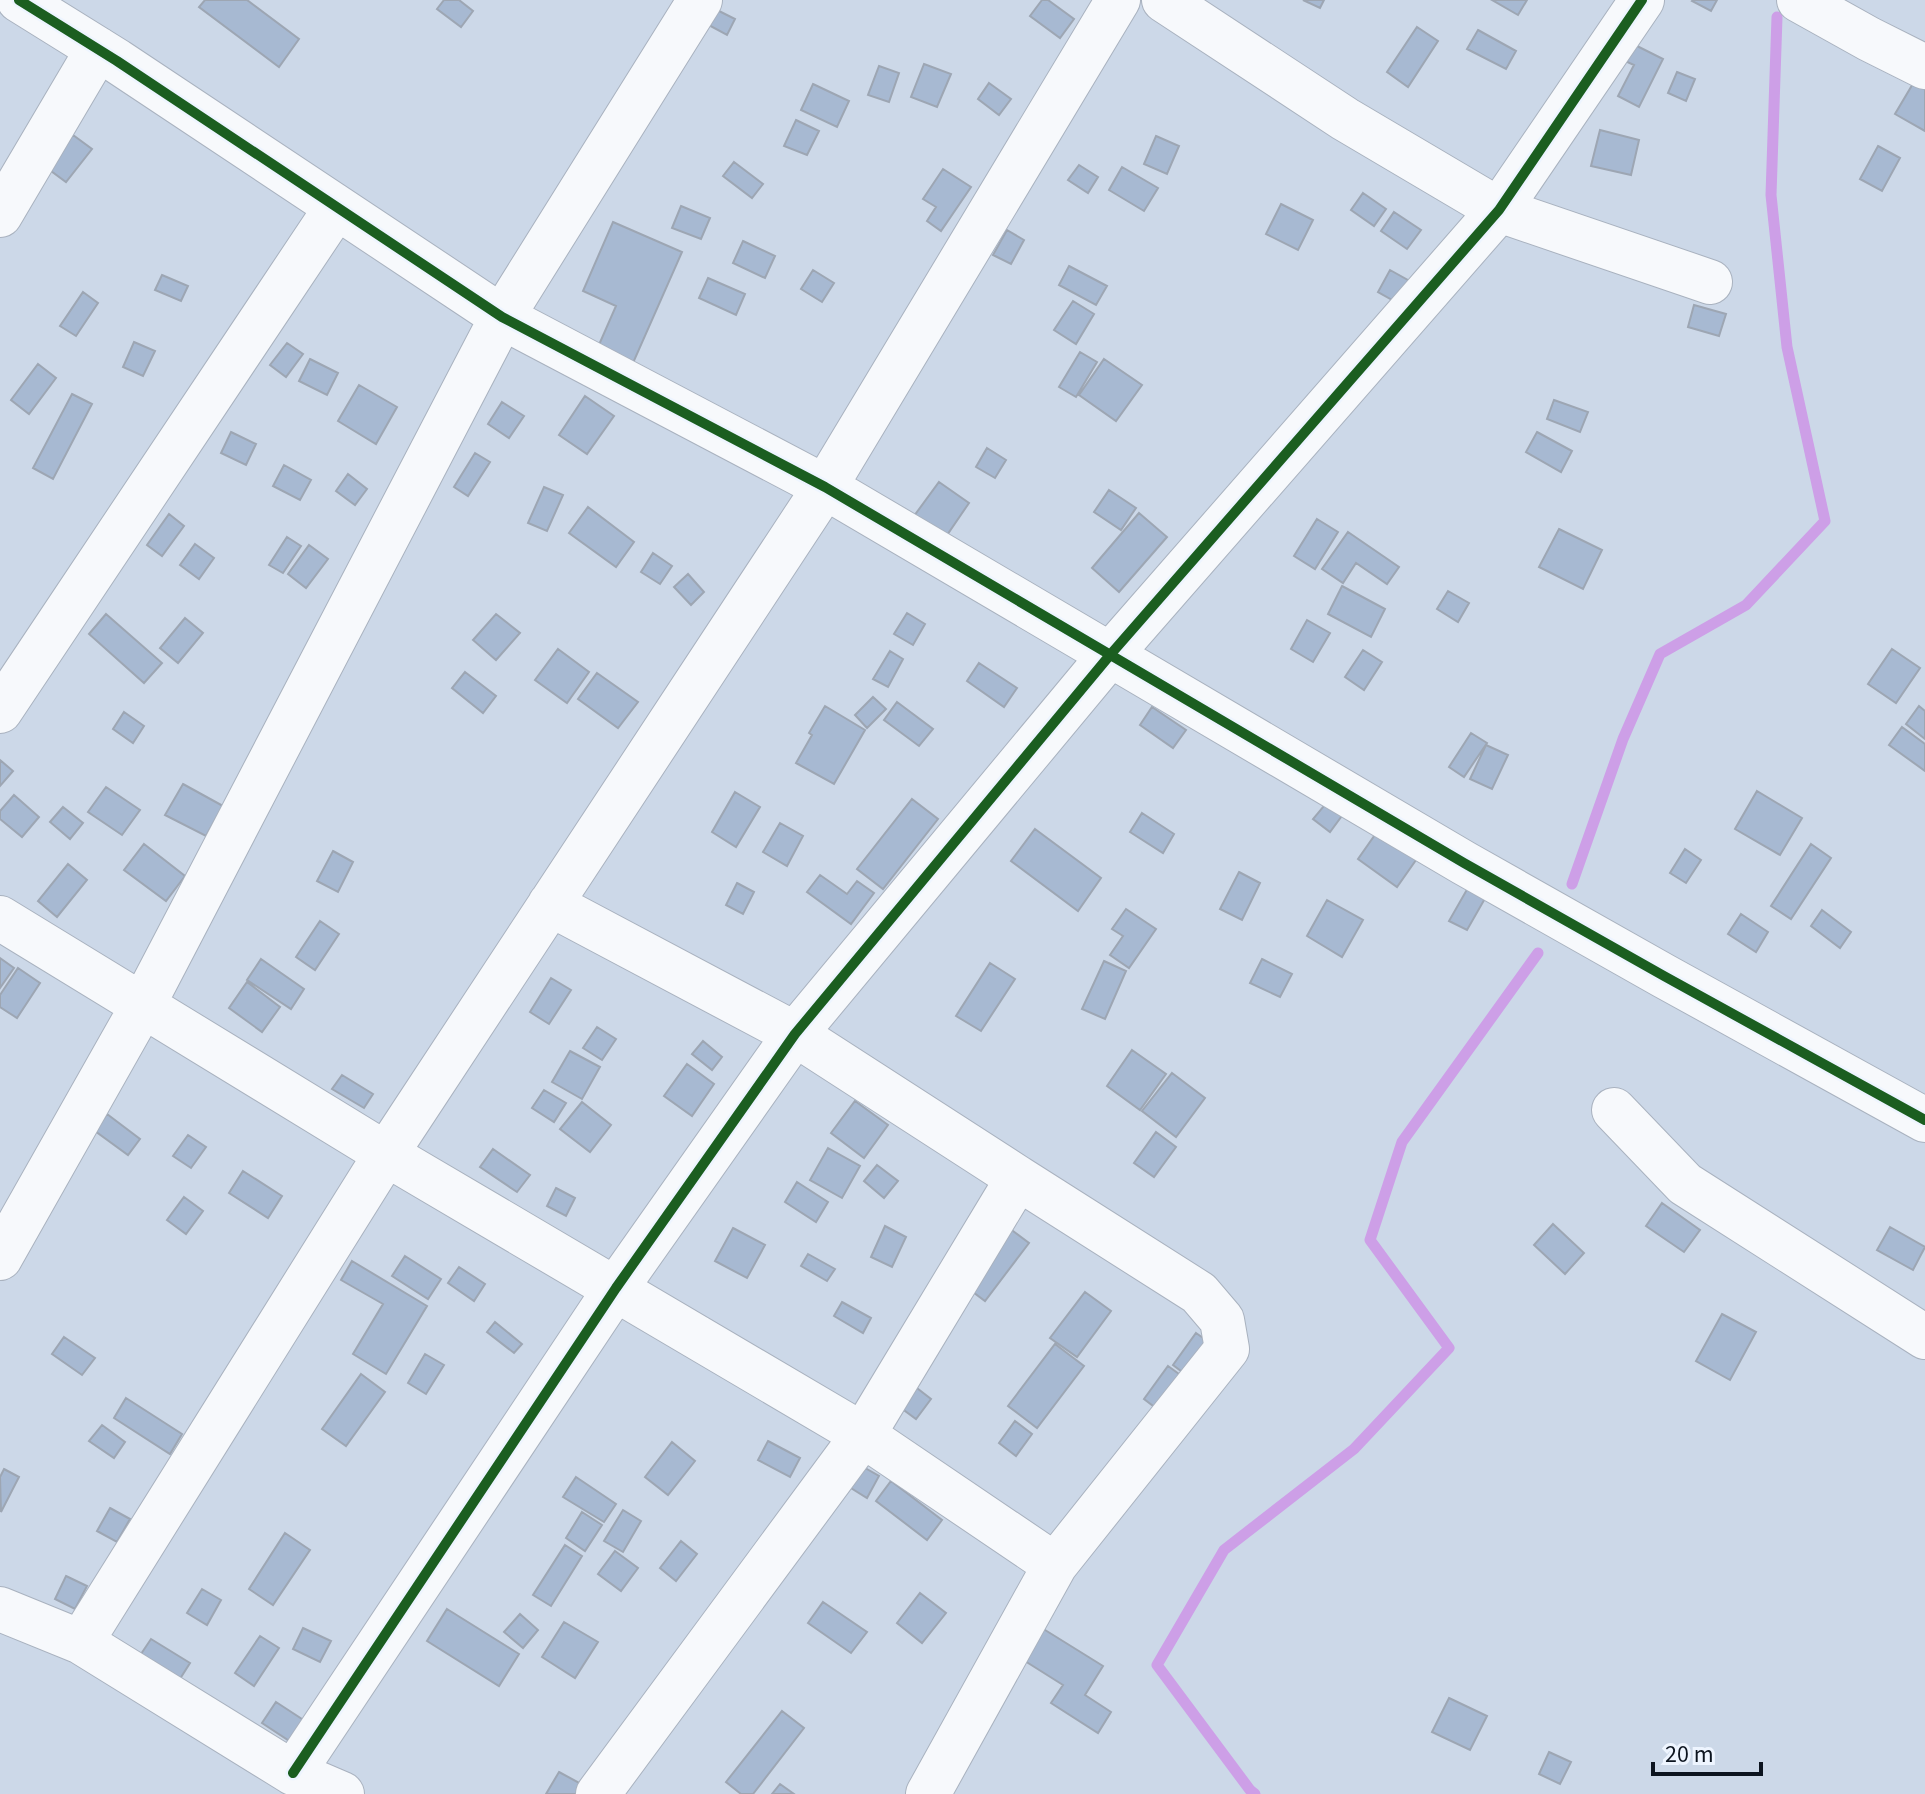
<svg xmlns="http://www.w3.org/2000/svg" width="1925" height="1794" font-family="'Source Sans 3',sans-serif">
	<rect width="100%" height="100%" fill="#ccd8e8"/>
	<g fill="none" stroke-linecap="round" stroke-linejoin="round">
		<path stroke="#cd9fe7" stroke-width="11" d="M1572,884l51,-145 37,-85 86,-49 79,-84 -38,-174 -16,-152 6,-178
			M1255,1794l-5,-4 -93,-125 67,-115 130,-101 95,-101 -79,-108 32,-98 136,-189"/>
	</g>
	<path fill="#a7b9d2" stroke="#9da6b3" stroke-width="2" d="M205,0h42l52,39 -20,28 -80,-60z
		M444,0h15l14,11 -12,16 -24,-18z
		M1042,0h6l26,19 -14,19 -30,-22z
		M1303,0h21l-4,8z
		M1492,0h35l-9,15z
		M1693,0h24l-6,11 -19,-10z
		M713,8l22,11 -8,16 -22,-12z
		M1417,27l21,14 -30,46 -21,-15z
		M1478,30l38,21 -10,18 -39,-20z
		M1621,38l42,21 -24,48 -21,-11 16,-31 -22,-10z
		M924,64l27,10 -14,33 -26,-10z
		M879,66l20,7 -10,29 -21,-7z
		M1677,72l18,7 -9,22 -18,-8z
		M1914,82l11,7v42l-30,-17z
		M989,83l22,16 -12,16 -21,-16z
		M813,84l36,17 -12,26 -36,-17z
		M796,120l23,11 -12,24 -23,-9z
		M1600,130l39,10 -8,35 -40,-9z
		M73,135l19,14 -26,33 -19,-14z
		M1156,136l23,10 -12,28 -23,-10z
		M1878,146l22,12 -18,33 -22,-12z
		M734,162l29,22 -11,14 -29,-22z
		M1079,165l19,12 -10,16 -20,-13z
		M1122,167l36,21 -14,23 -35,-21z
		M943,169l28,18 -30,44 -14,-10 9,-14 -13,-8z
		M1363,193l23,16 -12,17 -23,-16z
		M1281,204l32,16 -15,30 -32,-16z
		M681,206l29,12 -9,21 -29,-11z
		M1394,212l27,18 -14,19 -26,-18z
		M613,222l69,30 -49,111 -35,-16 18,-41 -33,-15z
		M1007,230l17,10 -13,24 -18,-9z
		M743,241l32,15 -10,22 -32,-15z
		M1069,266l38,20 -11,19 -37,-20z
		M813,270l21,13 -12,19 -21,-13z
		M1390,270l32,18 -12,22 -32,-18z
		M162,275l26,11 -7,15 -26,-11z
		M708,278l37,16 -9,21 -37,-17z
		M83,292l15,11 -22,33 -16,-10z
		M1073,301l21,13 -18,30 -22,-14z
		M1694,305l32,9 -7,22 -31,-9z
		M134,342l21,9 -12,25 -20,-9z
		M287,343l16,11 -17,23 -16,-12z
		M1080,352l17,10 -21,35 -17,-10z
		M310,359l28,14 -11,22 -28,-14z
		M1104,359l38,26 -26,36 -37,-26z
		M38,364l18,14 -27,36 -18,-14z
		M359,385l38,22 -21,37 -38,-23z
		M72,394l20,10 -39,75 -20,-11z
		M585,396l29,20 -27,38 -28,-19z
		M1554,400l34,12 -8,20 -33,-13z
		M502,402l22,14 -15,22 -21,-14z
		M231,432l25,12 -10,21 -25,-12z
		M1537,432l35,19 -11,21 -35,-20z
		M987,448l19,12 -11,18 -19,-11z
		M475,453l15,9 -22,34 -14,-9z
		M284,465l27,15 -11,20 -27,-14z
		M348,474l19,15 -12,16 -19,-14z
		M939,482l30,21 -24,35 -31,-22z
		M544,487l19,8 -16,36 -19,-8z
		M1109,490l27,18 -15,22 -27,-18z
		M588,507l46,35 -18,25 -47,-34z
		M1139,513l28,24 -48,55 -27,-24z
		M169,514l15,12 -22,30 -15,-11z
		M1317,519l21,13 -23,37 -21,-13z
		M1559,529l43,21 -19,39 -44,-22z
		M1348,532l51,35 -12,17 -31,-21 -13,20 -21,-14z
		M287,537l14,9 -18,27 -14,-8z
		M195,544l19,14 -15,21 -19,-14z
		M309,545l19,14 -22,29 -18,-14z
		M653,553l19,13 -12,18 -19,-12z
		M688,574l16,18 -13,13 -17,-18z
		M1342,586l43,23 -14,28 -43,-23z
		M1448,591l21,12 -11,19 -21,-13z
		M907,613l18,11 -12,21 -19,-11z
		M106,614l56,49 -18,20 -55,-49z
		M496,614l24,19 -24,27 -23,-20z
		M185,618l18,15 -25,30 -18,-15z
		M1307,620l23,13 -17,29 -22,-13z
		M558,649l31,23 -22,31 -32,-23z
		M1892,649l28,19 -24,35 -28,-19z
		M1363,650l19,12 -18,28 -19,-13z
		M890,651l13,8 -15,28 -15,-8z
		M979,663l38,25 -13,19 -37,-26z
		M465,672l31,24 -13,17 -31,-25z
		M597,673l41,29 -20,26 -40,-29z
		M873,697l13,12 -19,19 -12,-13z
		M897,702l36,27 -14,17 -35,-26z
		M825,706l40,24 -31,54 -38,-21 16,-28 -3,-2z
		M1919,706l6,5v28l-19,-15z
		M1152,707l34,23 -13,18 -33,-23z
		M124,712l20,14 -11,17 -20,-14z
		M1902,727l23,17v27l-36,-26z
		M1471,733l16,10 -23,34 -15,-10z
		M1486,745l22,10 -16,34 -22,-10z
		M0,760l13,11 -13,15z
		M183,784l40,22 -17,30 -41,-21z
		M106,787l34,23 -18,25 -34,-23z
		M1757,791l45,27 -22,37 -45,-26z
		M735,792l25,15 -24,40 -24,-15z
		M14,795l25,22 -17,20 -22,-18v-8z
		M912,799l26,20 -55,70 -26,-20z
		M1328,801l16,12 -14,19 -17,-13z
		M63,807l20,16 -13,16 -20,-17z
		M1142,813l32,21 -11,19 -33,-21z
		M780,823l23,13 -16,30 -24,-14z
		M1035,829l66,49 -23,33 -67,-50z
		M1377,832l39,28 -19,27 -39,-28z
		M144,844l41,32 -19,25 -42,-31z
		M1811,844l20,14 -40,61 -20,-13z
		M1685,849l16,11 -15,23 -16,-10z
		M333,851l20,11 -15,30 -21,-11z
		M68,864l19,16 -30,37 -19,-16z
		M1239,872l21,11 -18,37 -22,-11z
		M820,875l27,19 10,-13 17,12 -23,31 -44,-32z
		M737,883l17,9 -11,22 -17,-9z
		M1469,886l18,9 -20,35 -18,-9z
		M1327,900l36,20 -21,37 -35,-21z
		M1126,909l30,20 -27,39 -19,-13 13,-19 -11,-7z
		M1822,910l29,22 -11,16 -29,-22z
		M1741,914l27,18 -12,20 -28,-18z
		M320,921l19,13 -24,36 -19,-13z
		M0,958l14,10 -14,20z
		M261,959l43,30 -13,20 -44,-29z
		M1262,959l30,15 -12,23 -30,-14z
		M1104,961l22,10 -21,48 -23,-10z
		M990,963l25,16 -34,52 -25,-15z
		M18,968l22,15 -23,35 -17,-11v-12z
		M551,978l20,12 -22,34 -19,-12z
		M247,982l33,25 -18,25 -33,-24z
		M597,1027l19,12 -14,21 -19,-12z
		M703,1041l19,16 -10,13 -20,-16z
		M1132,1050l34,24 -26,36 -33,-24z
		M570,1051l30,16 -18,32 -30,-17z
		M687,1064l27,20 -22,32 -28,-20z
		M1172,1073l33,25 -29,39 -34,-26z
		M342,1075l31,19 -9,14 -32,-19z
		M544,1090l22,13 -12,19 -22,-14z
		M855,1101l33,24 -24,33 -33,-25z
		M582,1102l29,23 -21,27 -30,-23z
		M107,1114l33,25 -12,16 -33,-24z
		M1156,1132l20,15 -22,30 -20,-14z
		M188,1135l18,12 -15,21 -18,-12z
		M828,1148l32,18 -18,32 -32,-18z
		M493,1149l37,26 -13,17 -37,-25z
		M877,1165l21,16 -14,17 -20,-17z
		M243,1171l39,25 -14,22 -39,-25z
		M797,1182l31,20 -12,20 -31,-20z
		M556,1188l19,10 -9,18 -19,-10z
		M184,1197l19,14 -17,23 -19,-14z
		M1662,1203l38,27 -16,22 -38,-26z
		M1553,1224l31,29 -19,21 -31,-29z
		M885,1226l21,11 -14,30 -21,-10z
		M1890,1227l35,20 -12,23 -36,-20z
		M733,1228l32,17 -18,33 -32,-17z
		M1009,1228l20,15 -44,58 -20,-15z
		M808,1254l27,15 -8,12 -26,-15z
		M405,1256l36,23 -13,20 -36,-23z
		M352,1261l75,45 -41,68 -33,-20 30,-50 -42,-24z
		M459,1267l26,17 -11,17 -26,-18z
		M1085,1292l26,19 -34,46 -27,-19z
		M842,1302l29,16 -8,15 -29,-17z
		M1722,1314l34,18 -26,48 -34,-19z
		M495,1322l27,22 -8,9 -27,-21z
		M1196,1333l17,12 -24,32 -16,-12z
		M64,1337l31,21 -13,17 -30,-21z
		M1055,1344l29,22 -47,62 -29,-22z
		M425,1354l19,11 -18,29 -18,-11z
		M1168,1366l22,16 -25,33 -21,-16z
		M361,1374l24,18 -39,54 -24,-17z
		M913,1385l18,14 -15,20 -19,-14z
		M126,1398l56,36 -12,20 -56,-36z
		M1015,1421l17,13 -16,22 -17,-13z
		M102,1425l23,17 -11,16 -25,-17z
		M768,1441l32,17 -10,19 -32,-17z
		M672,1442l23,19 -27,34 -23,-18z
		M858,1464l21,12 -12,22 -21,-13z
		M4,1469l15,8 -18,35 -1,-35z
		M576,1477l40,27 -12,18 -41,-25z
		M891,1481l51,39 -15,20 -51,-39z
		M110,1508l20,11 -13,23 -20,-11z
		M623,1510l18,11 -18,31 -19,-11z
		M582,1512l20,13 -17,26 -19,-13z
		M285,1533l25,17 -37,55 -24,-16z
		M681,1541l16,13 -21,27 -16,-13z
		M565,1545l17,11 -31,50 -18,-11z
		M615,1551l23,17 -17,23 -23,-17z
		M66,1576l21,10 -12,23 -20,-10z
		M202,1589l19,11 -14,25 -20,-12z
		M920,1593l26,20 -24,30 -25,-20z
		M823,1602l44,30 -16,21 -43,-30z
		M447,1609l72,45 -20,32 -72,-45z
		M520,1614l18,16 -15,18 -19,-16z
		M564,1622l34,20 -23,36 -33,-21z
		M1037,1625l66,41 -18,29 26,17 -13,21 -47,-30 12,-18 -46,-29z
		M303,1628l28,13 -11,21 -27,-13z
		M260,1636l19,12 -25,38 -19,-13z
		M151,1639l39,24 -14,22 -39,-25z
		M1449,1698l38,18 -17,34 -38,-18z
		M276,1702l29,19 -14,21 -29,-19z
		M782,1711l22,17 -51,66h-12l-15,-12z
		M1549,1752l22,10 -11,22 -21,-10z
		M559,1772l24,13 -5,9h-32z
		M780,1784l14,10h-22z"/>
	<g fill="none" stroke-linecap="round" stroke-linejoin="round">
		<defs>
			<path id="minor" d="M19,0l98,61 385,256 323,170 639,376 200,113 261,144
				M1164,0l181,119 154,91 211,72
				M1799,0l70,39 56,28
				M0,215l98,-166
				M0,711l336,-503
				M550,904l245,130 223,144 -155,257 -265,359
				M0,918l386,236 477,281 192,130
				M1614,1110l71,74 240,153
				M0,1258l143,-253 359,-688 198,-317
				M0,1609l81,33 212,131 49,21
				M81,1642l305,-488 439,-667 293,-487
				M293,1773l323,-485 179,-254 315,-379 389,-445 143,-210
				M928,1794l127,-229 172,-216 -5,-29 -23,-27 -181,-115"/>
		</defs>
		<use href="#minor" stroke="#a9b2bf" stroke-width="46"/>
		<use href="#minor" stroke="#f7f9fc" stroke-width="44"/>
		<defs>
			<path id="cycleway" d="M19,0l98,61 385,256 323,170 639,376 200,113 261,144
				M293,1773l323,-485 179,-254 315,-379 389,-445 143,-210"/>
		</defs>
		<use href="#cycleway" stroke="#eef5ff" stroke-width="15"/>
		<use href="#cycleway" stroke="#1b5e20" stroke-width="10"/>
	</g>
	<path d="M1653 1762v12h108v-12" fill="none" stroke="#0c141f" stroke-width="4"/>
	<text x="1665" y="1762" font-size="24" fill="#0c141f" stroke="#eef5ff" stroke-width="6" paint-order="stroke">20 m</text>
</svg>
